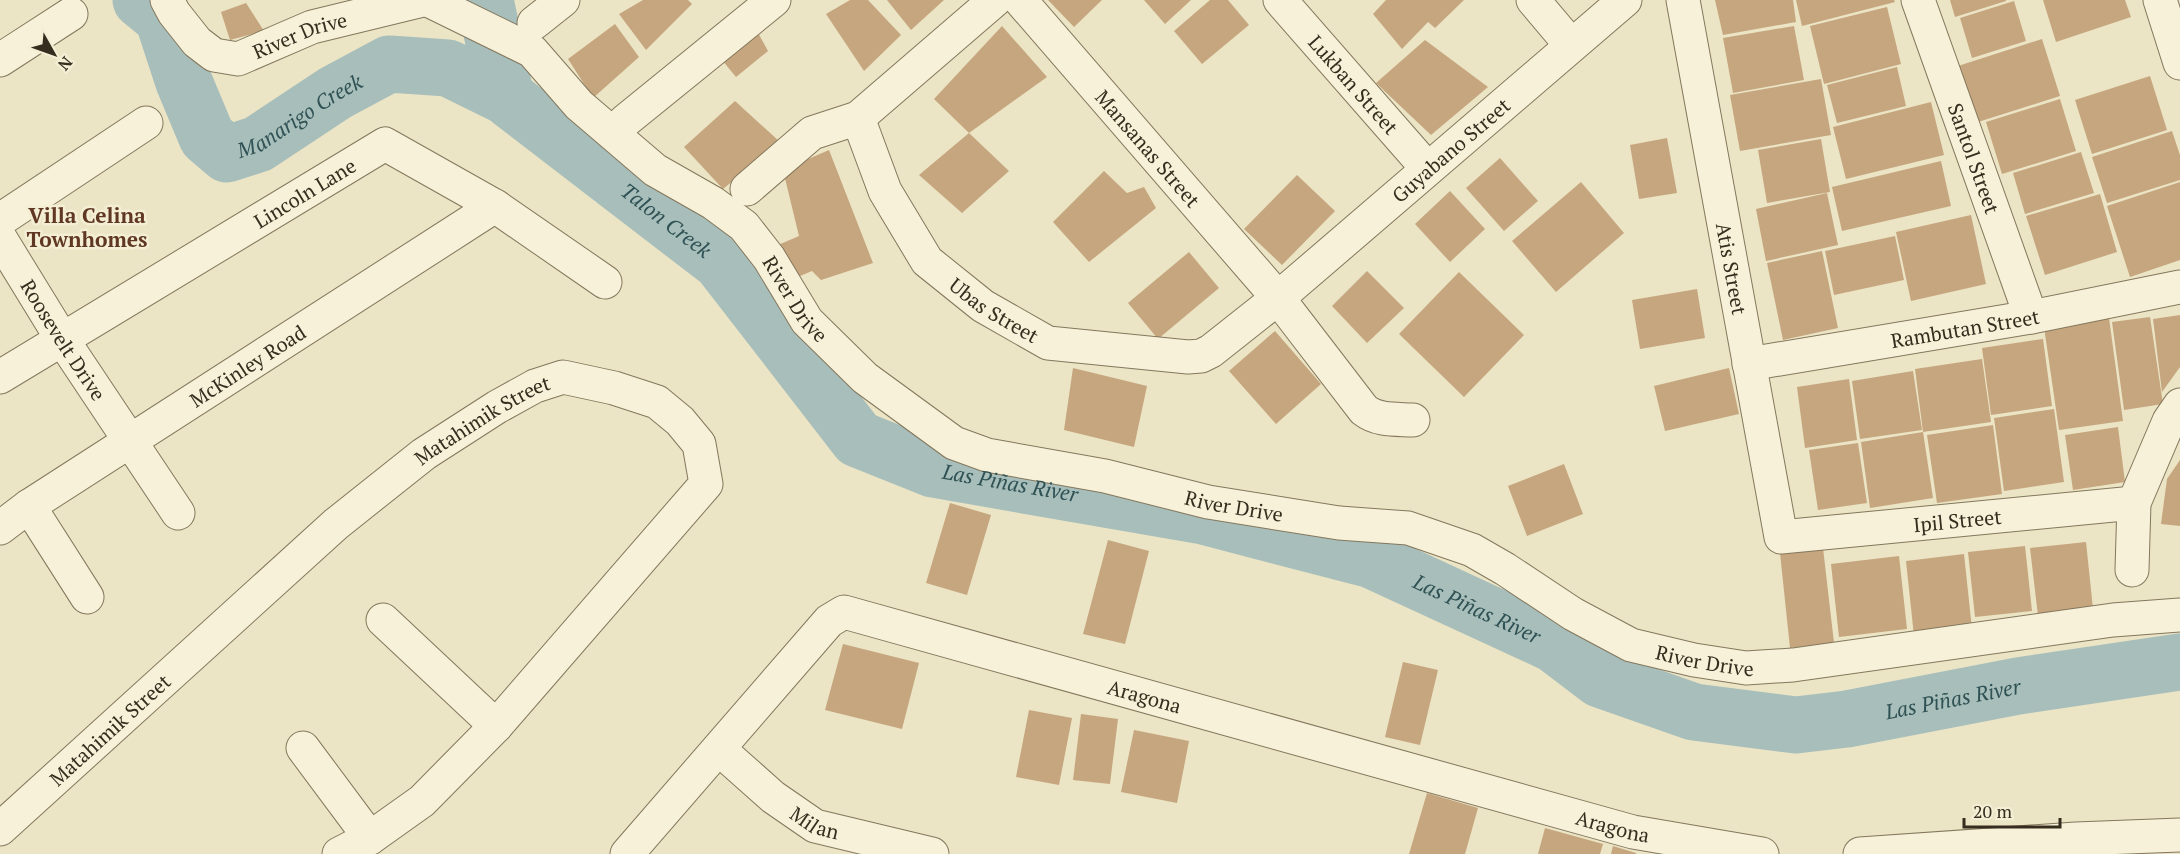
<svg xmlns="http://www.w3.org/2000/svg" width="2180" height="854" font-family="'PT Serif',serif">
	<rect width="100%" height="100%" fill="#ebe4c5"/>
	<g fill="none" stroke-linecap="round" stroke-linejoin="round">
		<g stroke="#a7bebb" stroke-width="57">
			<path id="s1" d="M141,0l22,18 21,64 23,55 20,17 31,-10 77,-51 54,-29 59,4 57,28 216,166 137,177 75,30 270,47 169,44 182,84 46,35 94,33 102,13 51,-6 171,-33 162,-24"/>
			<path d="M485,0l19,89"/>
		</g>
	</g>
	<path fill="#c6a67e" d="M643,0h45l4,4 -46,46 -27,-36z
		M850,0h18l33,35 -37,36 -38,-57z
		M887,0h57l-33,30z
		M1048,0h54l-28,27z
		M1144,0h47l-26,24z
		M1210,0h18l21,25 -47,39 -28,-33z
		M1386,0h78l-29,28 -7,-6 -26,27 -29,-35z
		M1715,0h78l3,22 -73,13z
		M1796,0h98l1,2 -93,24z
		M1950,0h56v1l-51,16z
		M2043,0h82l6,17 -75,25z
		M2014,1l12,40 -54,17 -12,-40z
		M246,3l18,28 -34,9 -9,-28z
		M1887,7l14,57 -77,20 -14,-58z
		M615,24l24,33 -46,41 -25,-39z
		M1002,26l45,51 -78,56 -35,-34z
		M1794,26l10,54 -71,13 -10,-55z
		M756,29l12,22 -32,26 -19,-23z
		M2042,39l18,57 -85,27 -17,-57z
		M1425,40l63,47 -57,48 -55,-52z
		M1897,67l9,39 -69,17 -10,-38z
		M2150,76l17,54 -75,24 -17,-54z
		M1821,79l10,56 -91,16 -10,-56z
		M2060,99l16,52 -74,23 -16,-52z
		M735,101l45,41 -57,47 -39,-42z
		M1931,102l13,53 -98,24 -13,-52z
		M2172,131l8,24v25l-73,23 -15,-46z
		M969,133l40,38 -47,42 -43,-38z
		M1667,138l10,55 -38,6 -9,-54z
		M1821,139l9,53 -63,11 -9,-53z
		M829,150l44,113 -52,17 -9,-9 -12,5 -22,-31 21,-9 -16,-66z
		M2081,152l13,41 -69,21 -12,-41z
		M1500,158l38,43 -34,30 -38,-43z
		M1941,161l10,45 -109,25 -10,-44z
		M1104,171l23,22 17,-6 12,21 -67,54 -36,-40z
		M1297,175l38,36 -53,54 -38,-36z
		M1581,182l43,51 -68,59 -44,-51z
		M2180,182v78l-50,17 -23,-71z
		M1450,191l35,38 -35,33 -35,-38z
		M1827,193l11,52 -72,16 -10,-52z
		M2100,194l17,58 -72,23 -19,-59z
		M1971,215l15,69 -75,17 -15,-69z
		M1895,236l9,44 -70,15 -9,-44z
		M1822,251l16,77 -55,12 -16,-77z
		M1189,252l30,36 -61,51 -30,-36z
		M1367,271l37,37 -37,35 -35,-37z
		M1459,272l65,63 -60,62 -65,-63z
		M1697,289l8,49 -65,11 -8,-49z
		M2180,315v52l-18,25 -9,-73z
		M2150,317l13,87 -39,6 -12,-88z
		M2109,318l14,103 -64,9 -15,-103z
		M1275,331l46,53 -45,40 -47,-53z
		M2043,339l9,67 -61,9 -9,-67z
		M1982,359l9,63 -68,10 -8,-63z
		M1073,368l74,18 -13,61 -70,-17z
		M1729,368l10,46 -74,17 -11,-45z
		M1913,371l9,59 -62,9 -8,-58z
		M1849,379l8,61 -52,8 -8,-61z
		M2054,409l10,73 -60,9 -10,-73z
		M1993,425l9,69 -65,9 -10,-68z
		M2118,427l7,55 -52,8 -8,-55z
		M1923,432l10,66 -63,10 -9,-66z
		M1858,443l9,60 -49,7 -9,-60z
		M2180,460v66l-19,-2 6,-45z
		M1564,464l19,50 -56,22 -19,-50z
		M950,503l41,12 -24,80 -41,-12z
		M1108,540l41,11 -24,93 -42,-10z
		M2086,542l7,67 -55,7 -8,-68z
		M2025,546l7,65 -57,6 -7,-65z
		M1823,548l11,95 -44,5 -10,-95z
		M1964,554l8,75 -58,7 -8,-75z
		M1899,556l8,73 -68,8 -8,-73z
		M843,644l76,19 -17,66 -77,-19z
		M1403,662l35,8 -18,75 -35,-8z
		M1029,710l43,8 -13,67 -43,-8z
		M1081,714l37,5 -8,65 -37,-4z
		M1134,730l55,11 -12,62 -56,-11z
		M1427,793l51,15 -13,46h-56z
		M1545,828l58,16 -3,10h-62z
		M1613,846l23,7v1h-25z"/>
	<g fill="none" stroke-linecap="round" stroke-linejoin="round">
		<defs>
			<g id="minor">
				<path id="s2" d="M167,0l7,13 23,29 17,13 24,4 74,-32 111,-27"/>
				<path id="s3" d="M428,0l104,51 47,54 76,65 58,33 31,23 25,32 38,63 58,57 89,65 33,12 118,21 103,26 131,21 69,5 64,22 33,19 68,45 58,31 63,15 52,8 47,-3 320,-45 67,-5"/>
				<path id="s4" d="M1020,0l258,298 86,112c14,11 32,9 49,10"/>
				<path id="s5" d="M1280,0l147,168"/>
				<path d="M1533,0l38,45"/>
				<path id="s6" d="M1683,0l98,537 353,-34"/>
				<path id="s7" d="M1918,0l113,317"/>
				<path d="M2160,0l20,63"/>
				<path d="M534,23l29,-23"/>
				<path d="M0,60l71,-46"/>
				<path id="s8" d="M858,118l27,73 42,70 56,45 65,37 140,14 13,-1 10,-5 67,-53 347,-298"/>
				<path d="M625,121l149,-121"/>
				<path d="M747,189l65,-56 46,-15 137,-118"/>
				<path d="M0,220l146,-97"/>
				<path id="s9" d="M0,238l62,101 116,174"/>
				<path id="s10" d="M1749,364l282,-47 149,-30"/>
				<path id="s11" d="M0,377l385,-233 110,62 110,76"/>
				<path d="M29,506l58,91"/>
				<path id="s12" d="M0,528l29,-22 466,-300"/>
				<path d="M2132,570l2,-67 35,-82 11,-16"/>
				<path d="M383,620l113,106"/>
				<path d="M303,748l67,90"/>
				<path id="s13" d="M719,749l54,48 42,29 117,28"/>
				<path id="s14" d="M0,829l336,-305 88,-70 73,-47 38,-21 28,-9 51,11 43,14 23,19 19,23 7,40 -210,242 -74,75 -52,37 -31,16"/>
				<path id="s15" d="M627,854l202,-233 15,-9 789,220 129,22"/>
				<path d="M1860,854l216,-15 104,-4"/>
			</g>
		</defs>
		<use href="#minor" stroke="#84775d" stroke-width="35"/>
		<use href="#minor" stroke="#f6f1d8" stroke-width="33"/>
	</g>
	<g text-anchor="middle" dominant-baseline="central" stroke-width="5" stroke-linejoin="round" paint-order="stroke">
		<g font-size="20" fill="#362d1f" stroke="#f3eed4">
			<text stroke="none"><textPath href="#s2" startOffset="164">River Drive</textPath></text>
			<text stroke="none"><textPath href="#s5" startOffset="112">Lukban Street</textPath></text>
			<text stroke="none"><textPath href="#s8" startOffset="784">Guyabano Street</textPath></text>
			<text stroke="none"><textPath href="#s4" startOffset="196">Mansanas Street</textPath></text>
			<text stroke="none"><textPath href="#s7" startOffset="168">Santol Street</textPath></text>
			<text stroke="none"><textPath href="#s11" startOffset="356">Lincoln Lane</textPath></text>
			<text stroke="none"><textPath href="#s6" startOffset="273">Atis Street</textPath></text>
			<text stroke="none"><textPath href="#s3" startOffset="482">River Drive</textPath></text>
			<text stroke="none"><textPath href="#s8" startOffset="243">Ubas Street</textPath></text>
			<text stroke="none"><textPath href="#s10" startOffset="219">Rambutan Street</textPath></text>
			<text stroke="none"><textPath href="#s9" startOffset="120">Roosevelt Drive</textPath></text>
			<text stroke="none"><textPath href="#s12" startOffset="296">McKinley Road</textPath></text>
			<text stroke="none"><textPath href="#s14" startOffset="634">Matahimik Street</textPath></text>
			<text stroke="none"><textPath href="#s3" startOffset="986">River Drive</textPath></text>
			<text stroke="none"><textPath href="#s6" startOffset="723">Ipil Street</textPath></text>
			<text stroke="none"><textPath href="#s3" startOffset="1490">River Drive</textPath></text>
			<text stroke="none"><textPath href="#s15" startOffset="638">Aragona</textPath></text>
			<text stroke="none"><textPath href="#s14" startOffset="148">Matahimik Street</textPath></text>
			<text stroke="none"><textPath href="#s13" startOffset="122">Milan</textPath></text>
			<text stroke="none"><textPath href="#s15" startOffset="1124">Aragona</textPath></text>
		</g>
		<g font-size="21" font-style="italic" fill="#305254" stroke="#f3eed4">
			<text stroke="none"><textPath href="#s1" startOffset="264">Manarigo Creek</textPath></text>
			<text stroke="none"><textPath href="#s1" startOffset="694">Talon Creek</textPath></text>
			<text stroke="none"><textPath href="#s1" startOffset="1146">Las Piñas River</textPath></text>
			<text stroke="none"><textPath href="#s1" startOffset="1632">Las Piñas River</textPath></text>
			<text stroke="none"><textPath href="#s1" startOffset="2136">Las Piñas River</textPath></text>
		</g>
		<g font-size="21" font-weight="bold" fill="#5f3722" stroke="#f3eed4">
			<text x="87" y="215">Villa Celina<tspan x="87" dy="24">Townhomes</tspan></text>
		</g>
	</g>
	<g transform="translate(54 54) rotate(130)" stroke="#f3eed4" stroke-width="4.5" paint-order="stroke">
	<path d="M0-4.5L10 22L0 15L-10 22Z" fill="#362d1f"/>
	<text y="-9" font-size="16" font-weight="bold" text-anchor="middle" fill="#362d1f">N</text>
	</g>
	<path d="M1964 818v9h96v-9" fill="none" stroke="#362d1f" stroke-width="3"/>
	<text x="1973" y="818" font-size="18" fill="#362d1f" stroke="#f3eed4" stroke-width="4.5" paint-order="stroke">20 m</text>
</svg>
